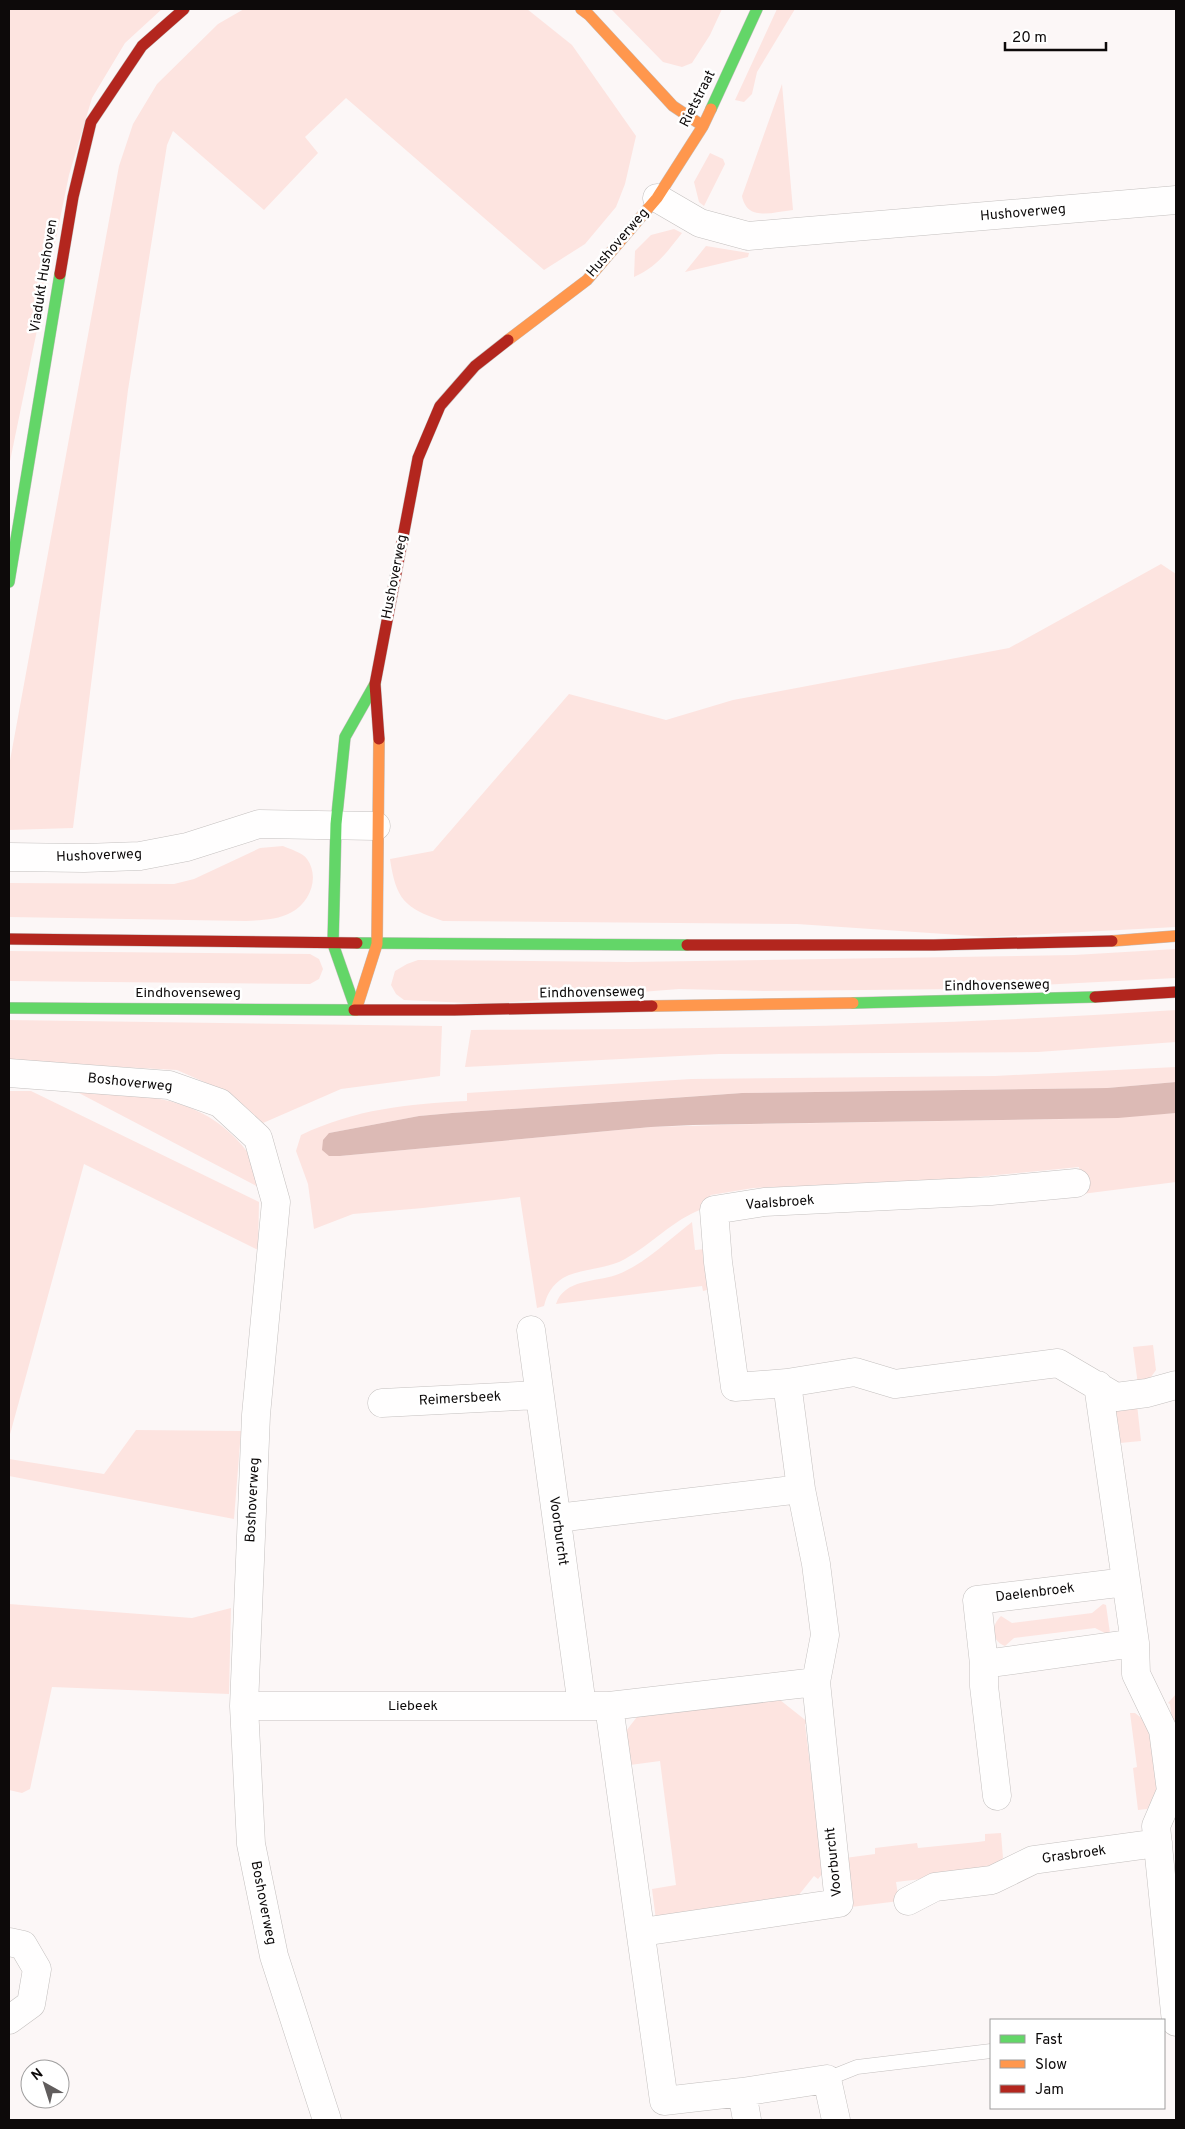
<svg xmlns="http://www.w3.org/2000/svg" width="1185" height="2129" font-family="Overpass,sans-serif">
	<rect width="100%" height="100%" fill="#fcf7f7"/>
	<path fill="#fde4e0" d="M9,9h153l-37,34 -33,55 -23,77 -60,291z
		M244,9h283l45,36 64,91 -11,48 -9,23 -31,37 -41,26 -198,-172 -41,39 13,16 -54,57 -91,-79 -6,14 -39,245 -55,438 -64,2v-64l110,-600 14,-42 24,-40 61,-60z
		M611,9h111l-12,26 -18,28 -10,4 -19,-5z
		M777,9h18l-38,63 -5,22 -8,8 -9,-2z
		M782,84l11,126c-20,2 -46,12 -51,-14z
		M710,153l13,6 2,5 -21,42 -5,-4 -5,-20z
		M674,229l8,4c-16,20 -24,33 -48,44l1,-26 16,-16z
		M706,246l43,7 -1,4 -63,15z
		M1161,564l15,10v353l-187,10 -192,-13 -354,-3c-39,-13 -47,-22 -53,-62l43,-8 136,-157 97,26 67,-20 276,-52z
		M283,846c7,3 20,7 24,13 13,18 3,43 -15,53 -14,8 -30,8 -46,9l-237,-4v-34l165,1 20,-5 66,-31z
		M1176,949v29l-213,11 -199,2 -85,-2 -191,15 -84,-4 -8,-6 -5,-9 4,-14 12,-7 11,-4 211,2 445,-7z
		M9,951l301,3 9,5 4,10 -4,10 -9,5 -301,-3z
		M1176,1010v32l-138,10 -319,2 -254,13 6,-37c236,-1 471,-4 705,-20z
		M9,1020l433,6 -2,50 -99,13 -78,34 -34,-30 -52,-23 -168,-9z
		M1176,1067v15l-69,6 -365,5 -290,20 -33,3 -90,17 11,23 311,-29 105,-3 310,-5 110,-6v69l-94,12 -3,-27 -144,14 -182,7 -42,7 -10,11 1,3c-29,11 -50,35 -77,50 -19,11 -45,9 -62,19 -11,7 -16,16 -19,28l-7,2 -17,-111 -97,11 -70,6 -39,15 -6,-45 -12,-33 5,-16c55,-26 106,-31 166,-34v-8l224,-14 304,-3z
		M9,1091h22l228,111 -1,48 -174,-86 -75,274z
		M77,1092c71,2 134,4 177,69 6,8 7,20 10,29z
		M692,1222l3,28 11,-1 5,40 -8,2 -1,-5 -146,18c8,-25 40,-22 60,-29 28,-10 52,-35 76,-53z
		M1153,1345l3,25 -10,14 -8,1 -5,-38z
		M1137,1404l4,37 -21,2 -8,-30 5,-7z
		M136,1430l105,1 -7,88 -225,-43v-17l95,15z
		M9,1604l183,14 39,-10 -2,86 -177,-7 -22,102 -8,4 -13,-3z
		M1103,1604l3,1 4,28 -3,1 -12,-6 -81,10 -9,8c-15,-6 -14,-20 -4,-30l11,7 80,-10z
		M1176,1694v62l-6,-52 -2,-1z
		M775,1696l34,27 -4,1 6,49h4l12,95 -9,11 -4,-3 -16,20 -142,24 -4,-31 24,-4 -16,-124 -30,4 -4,-34 14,-18z
		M1130,1713h5l18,14 8,65 -14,17 -9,1 -5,-42 4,-1z
		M1001,1833l2,25 -12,13 -95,11 3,19 -48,6 -6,-49 30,-4v-6l42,-5 1,5 60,-6 7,-1v-7z"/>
	<path fill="#dcbab5" d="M1176,1082v31l-58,5 -425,7 -42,2 -311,29h-11l-7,-6 1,-10 6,-7 90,-17 33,-3 234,-16 56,-4 365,-5z"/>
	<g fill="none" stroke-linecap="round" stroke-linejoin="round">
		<defs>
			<path id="lane" d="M827,2079l30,-12 134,-16"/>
			<path id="street" d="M657,198l43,25 48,13 428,-36
				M9,857l75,1 56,-2 47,-9 72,-23 117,2
				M9,1073l160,12 51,18 38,35 18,64 -20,213 -12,291 7,138 23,112 53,164
				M531,1330l51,376h27l207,-24
				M787,1383l-52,4 -17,-125 -4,-52 50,-8 227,-11 85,-8
				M1098,1385l37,258 1,31 27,56 8,61 -15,35 20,196
				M382,1403l157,-8
				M557,1518l244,-29 -14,-106 68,-11 40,12 163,-21 58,34 31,-4 29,-8
				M984,1664l151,-21
				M244,1706h338
				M609,1706l55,395 78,-9 85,-13 9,41
				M997,1796l-13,-110v-22l-7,-64 149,-18
				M908,1901l27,-14 57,-7 41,-20 125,-17
				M642,1932l197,-29 -23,-221 9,-47 -9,-71 -15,-75
				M9,1942l14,3 14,24 -6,35 -22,16
				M742,2092l5,28"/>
			<path id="fast" d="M711,109l46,-100
				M9,582l51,-308
				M357,943l330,2
				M853,1003l242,-6
				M9,1008l345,2
				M356,1010l-23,-66 3,-120 9,-87 30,-53"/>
			<path id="slow" d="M581,9l8,6 84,91 30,20
				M508,340l79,-60 70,-82 46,-72 8,-17
				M1112,941l64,-5
				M652,1006l201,-3
				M356,1010l21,-66 2,-205"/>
			<path id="jam" d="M60,274l13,-77 18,-75 51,-76 42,-37
				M379,739l-4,-55 43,-226 22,-52 35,-40 33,-26
				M9,939l348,4
				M687,945h247l178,-4
				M1095,997l81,-5
				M354,1010h100l198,-4"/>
		</defs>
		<use href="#lane" stroke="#c4c0bf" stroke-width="15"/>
		<use href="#street" stroke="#c4c0bf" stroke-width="29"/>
		<use href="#fast" stroke="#c4c0bf" stroke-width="12"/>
		<use href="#slow" stroke="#c4c0bf" stroke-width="12"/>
		<use href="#jam" stroke="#c4c0bf" stroke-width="12"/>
		<use href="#lane" stroke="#fffefe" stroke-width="14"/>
		<use href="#street" stroke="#fffefe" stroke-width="28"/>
		<use href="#fast" stroke="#63d668" stroke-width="11"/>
		<use href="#slow" stroke="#ff974d" stroke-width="11"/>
		<use href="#jam" stroke="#b3261e" stroke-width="11"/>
	</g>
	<g text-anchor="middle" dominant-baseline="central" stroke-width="5" stroke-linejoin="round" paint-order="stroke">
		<g font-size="14" fill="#0d0a0a" stroke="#fff">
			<text transform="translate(698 99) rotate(-63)">Rietstraat</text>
			<text transform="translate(1023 213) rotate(-5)">Hushoverweg</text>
			<text transform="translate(618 243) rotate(-49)">Hushoverweg</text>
			<text transform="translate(44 276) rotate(-81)">Viadukt Hushoven</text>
			<text transform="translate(395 577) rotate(-79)">Hushoverweg</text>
			<text transform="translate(99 856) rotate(-2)">Hushoverweg</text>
			<text transform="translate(997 986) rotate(-1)">Eindhovenseweg</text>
			<text x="188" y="993">Eindhovenseweg</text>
			<text transform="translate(592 993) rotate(-1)">Eindhovenseweg</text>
			<text transform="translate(130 1083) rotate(6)">Boshoverweg</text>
			<text transform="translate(780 1203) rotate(-4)">Vaalsbroek</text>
			<text transform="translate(460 1399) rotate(-3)">Reimersbeek</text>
			<text transform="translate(253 1500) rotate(-87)">Boshoverweg</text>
			<text transform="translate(558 1531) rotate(82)">Voorburcht</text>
			<text transform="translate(1035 1593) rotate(-7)">Daelenbroek</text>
			<text x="413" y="1706">Liebeek</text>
			<text transform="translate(1074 1855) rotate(-8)">Grasbroek</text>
			<text transform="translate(834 1862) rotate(-96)">Voorburcht</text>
			<text transform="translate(263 1903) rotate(79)">Boshoverweg</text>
		</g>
	</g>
	<rect width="1185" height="2129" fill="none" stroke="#0d0a0a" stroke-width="20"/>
	<rect x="990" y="2019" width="175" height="90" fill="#ffffff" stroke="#9e9d9d"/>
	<rect x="1000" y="2035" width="25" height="8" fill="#63d668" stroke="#9e9d9d"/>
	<text x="1035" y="2044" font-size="15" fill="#0d0a0a">Fast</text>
	<rect x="1000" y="2060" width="25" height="8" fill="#ff974d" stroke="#9e9d9d"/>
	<text x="1035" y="2069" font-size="15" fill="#0d0a0a">Slow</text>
	<rect x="1000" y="2085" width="25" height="8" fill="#b3261e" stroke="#9e9d9d"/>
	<text x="1035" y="2094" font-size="15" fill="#0d0a0a">Jam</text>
	<g transform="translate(45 2084) rotate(321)"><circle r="24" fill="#ffffff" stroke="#9e9d9d"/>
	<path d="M0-4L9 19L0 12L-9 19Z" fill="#615d5d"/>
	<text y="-8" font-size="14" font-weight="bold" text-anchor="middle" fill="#0d0a0a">N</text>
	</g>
	<path d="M1005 42v8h101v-8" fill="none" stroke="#0d0a0a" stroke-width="2.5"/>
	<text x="1012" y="42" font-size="15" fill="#0d0a0a" stroke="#ffffff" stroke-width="4" paint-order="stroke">20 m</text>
</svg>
